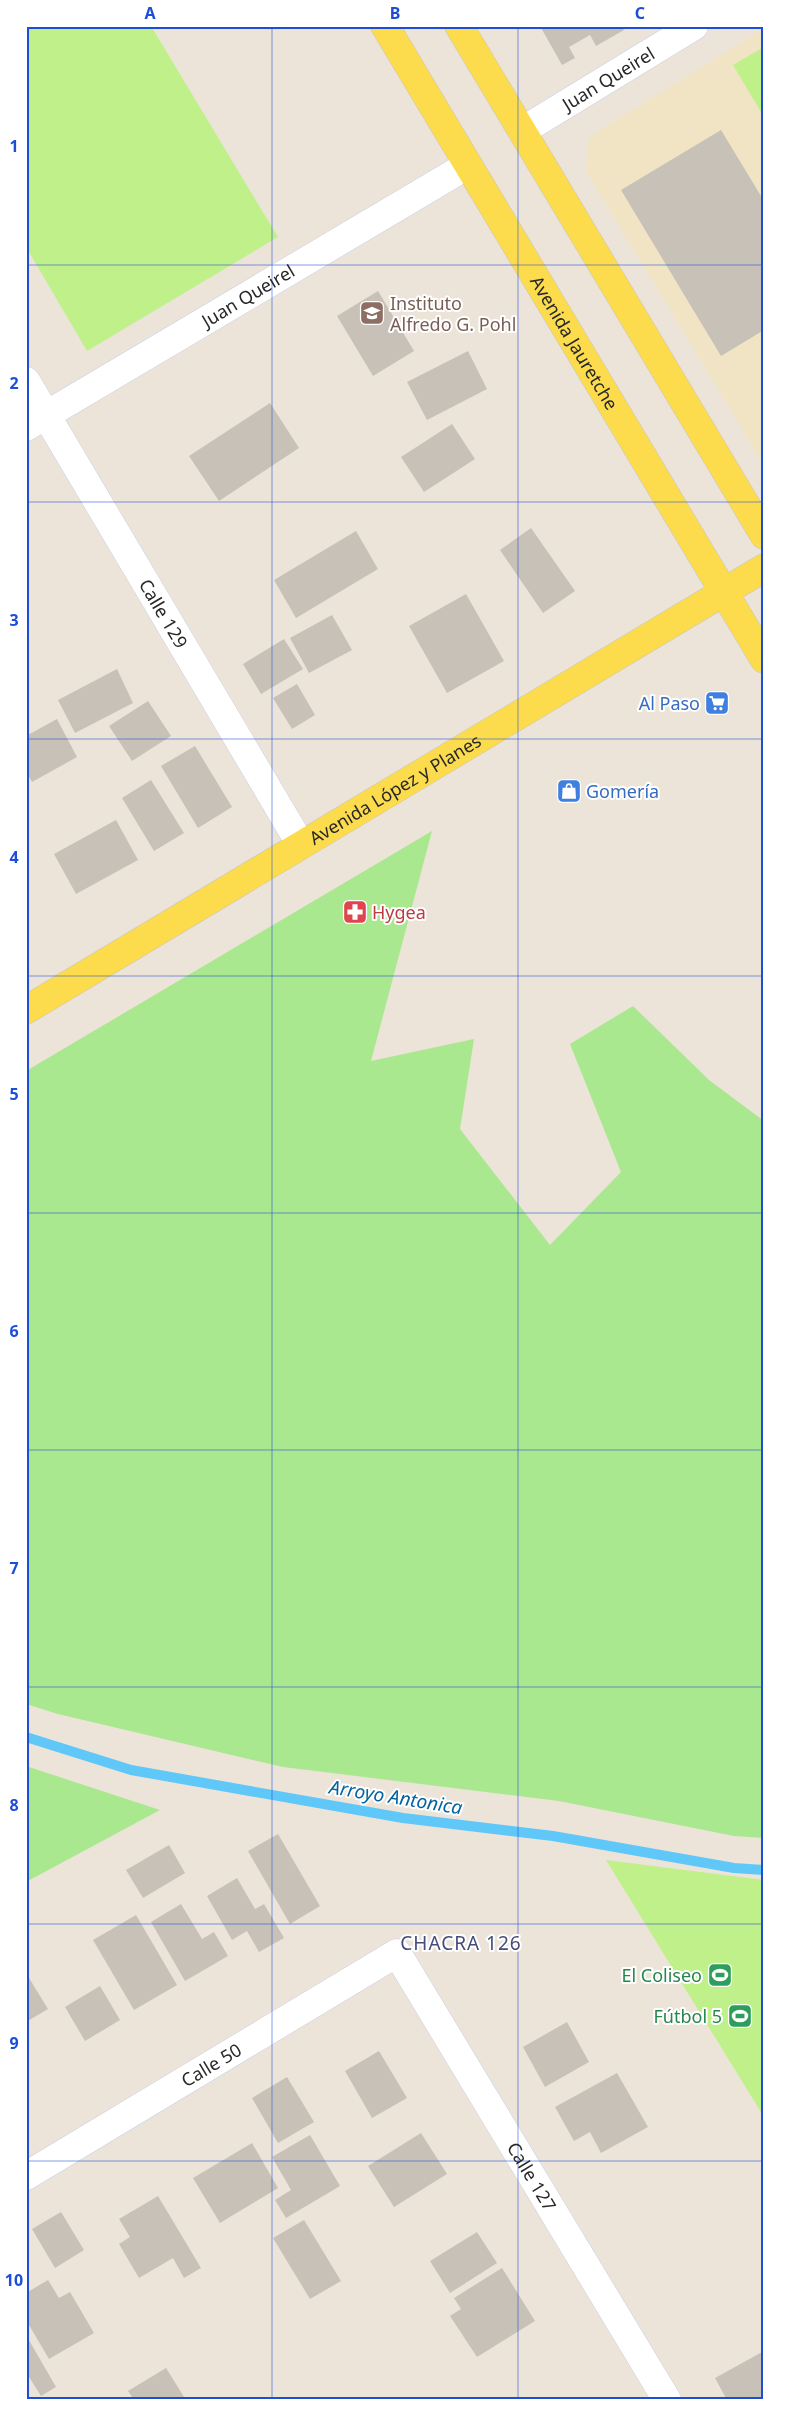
<svg xmlns="http://www.w3.org/2000/svg" width="790" height="2426" font-family="'Noto Sans',sans-serif">
	<rect width="100%" height="100%" fill="#ece4d8"/>
	<path fill="#f0e4c5" d="M764,28v437l-179,-295 4,-33z"/>
	<path fill="#a9e88f" d="M432,831l-61,230 103,-22 -14,90 90,116 71,-73 -51,-128 63,-38 76,74 55,41v130l-2,2 2,3v582l-30,-2 -175,-35 -276,-34 -225,-53 -32,-10v-633z
		M26,1766l134,44 -134,72z"/>
	<path fill="#bff089" d="M26,26h125l127,211 -191,114 -61,-104z
		M764,47v70l-31,-52z
		M606,1860l158,20v237z"/>
	<g fill="none" stroke-linecap="round" stroke-linejoin="round">
		<path stroke="#60c8f8" stroke-width="10" d="M26,1737l105,33 272,48 150,18 181,32 30,2"/>
	</g>
	<path fill="#c7c1b8" d="M540,26h82l2,4 -28,16 -6,-11 -21,12 6,11 -13,7z
		M721,130l43,71v129l-43,26 -100,-166z
		M378,291l36,60 -41,25 -36,-60z
		M468,351l19,38 -60,31 -20,-38z
		M270,403l29,45 -80,53 -30,-45z
		M452,424l23,35 -51,33 -23,-35z
		M531,528l44,63 -32,22 -43,-63z
		M356,531l22,38 -82,49 -22,-38z
		M466,594l38,67 -57,32 -38,-67z
		M332,615l20,35 -43,23 -19,-35z
		M284,639l19,30 -42,25 -18,-30z
		M117,669l16,34 -58,30 -17,-33z
		M297,684l18,31 -23,14 -19,-31z
		M148,701l23,35 -39,25 -23,-35z
		M57,719l20,38 -45,25 -6,-11v-35z
		M195,746l37,61 -34,21 -37,-62z
		M151,780l33,53 -30,18 -32,-53z
		M116,820l22,40 -62,34 -22,-40z
		M278,1834l42,72 -30,18 -42,-73z
		M169,1845l16,28 -42,25 -17,-28z
		M237,1878l18,31 9,-5 20,34 -25,14 -12,-21 -15,9 -25,-44z
		M181,1904l21,35 12,-7 14,24 -43,25 -34,-59z
		M136,1915l41,70 -43,25 -41,-70z
		M26,1973l22,36 -22,13z
		M100,1986l20,34 -35,21 -20,-34z
		M567,2022l22,40 -44,25 -22,-40z
		M379,2051l28,47 -35,20 -27,-47z
		M617,2073l31,54 -47,26 -11,-21 -16,9 -19,-34z
		M287,2077l27,45 -36,21 -26,-45z
		M421,2133l26,41 -53,33 -26,-41z
		M310,2135l30,51 -54,32 -11,-18 16,-10 -19,-33z
		M252,2143l26,45 -58,35 -27,-45z
		M158,2196l43,72 -17,10 -11,-20 -34,20 -20,-34 11,-7 -11,-18z
		M61,2212l23,38 -29,18 -23,-39z
		M304,2220l37,61 -31,18 -37,-61z
		M477,2232l20,31 -47,30 -20,-32z
		M502,2268l33,53 -58,36 -27,-41 11,-7 -7,-11z
		M48,2280l11,18 11,-6 24,41 -45,26 -23,-39v-27z
		M26,2335l30,52 -15,9 -15,-24z
		M764,2351v49h-37l-12,-22z
		M166,2368l20,32h-52l-6,-9z"/>
	<g fill="none" stroke-linecap="round" stroke-linejoin="round">
		<defs>
			<g id="street">
				<path id="s1" d="M522,131l172,-105"/>
				<path id="s2" d="M26,381l275,464"/>
				<path id="s3" d="M26,427l442,-262"/>
				<path id="s4" d="M26,2176l371,-223 270,447"/>
			</g>
			<g id="primary">
				<path id="s5" d="M385,26l379,633"/>
				<path d="M459,26l305,509"/>
				<path id="s6" d="M26,1010l738,-442"/>
			</g>
		</defs>
		<use href="#street" stroke="#cdd0e3" stroke-width="29"/>
		<use href="#primary" stroke="#c7c7c7" stroke-width="29"/>
		<use href="#street" stroke="#fff" stroke-width="28"/>
		<use href="#primary" stroke="#fcdc4d" stroke-width="28"/>
	</g>
	<path fill="none" stroke="#1d4ed8" stroke-width="1" stroke-opacity="0.55" d="M272,26v2374M518,26v2374M26,265h738M26,502h738M26,739h738M26,976h738M26,1213h738M26,1450h738M26,1687h738M26,1924h738M26,2161h738"/>
	<defs>
		<symbol id="school-square" viewBox="-11 -11 22 22"><rect x="-9" y="-9" width="18" height="18" rx="4" fill="#8d6e63" stroke="#fff"/><path d="M0-5L7-2L0 1L-7-2ZM-4 1L0 2.5L4 1V4Q0 6-4 4Z" fill="#fff"/></symbol>
		<symbol id="supermarket-square" viewBox="-11 -11 22 22"><rect x="-9" y="-9" width="18" height="18" rx="4" fill="#3f7fe0" stroke="#fff"/><path d="M-6-5.5h2.5l.6 2H6L4.5 2H-2.5L-4.4-4H-6ZM-1.5 3.2a1.3 1.3 0 1 0 .1 0ZM3 3.2a1.3 1.3 0 1 0 .1 0Z" fill="#fff"/></symbol>
		<symbol id="shop-square" viewBox="-11 -11 22 22"><rect x="-9" y="-9" width="18" height="18" rx="4" fill="#3f7fe0" stroke="#fff"/><path d="M-5-2.5h2.3a2.7 3.5 0 0 1 5.4 0H5L5.5 6h-11ZM-1.5-2.5h3a1.5 2.3 0 0 0-3 0Z" fill="#fff"/></symbol>
		<symbol id="pharmacy-square" viewBox="-11 -11 22 22"><rect x="-9" y="-9" width="18" height="18" rx="4" fill="#e0444e" stroke="#fff"/><path d="M-2-6h4v4h4v4h-4v4h-4v-4h-4v-4h4Z" fill="#fff"/></symbol>
		<symbol id="stadium-square" viewBox="-11 -11 22 22"><rect x="-9" y="-9" width="18" height="18" rx="4" fill="#2e9e5b" stroke="#fff"/><path d="M0-5a6.5 5 0 1 0 0 10a6.5 5 0 1 0 0-10ZM-3.5-1.8h7v3.6h-7Z" fill="#fff"/></symbol>
	</defs>
	<g fill-rule="evenodd">
		<use href="#school-square" x="358" y="299" width="28" height="28"/>
		<use href="#supermarket-square" x="703" y="689" width="28" height="28"/>
		<use href="#shop-square" x="555" y="777" width="28" height="28"/>
		<use href="#pharmacy-square" x="341" y="898" width="28" height="28"/>
		<use href="#stadium-square" x="706" y="1961" width="28" height="28"/>
		<use href="#stadium-square" x="726" y="2002" width="28" height="28"/>
	</g>
	<g text-anchor="middle" dominant-baseline="central" stroke-width="4" stroke-linejoin="round" paint-order="stroke">
		<g font-size="18" fill="#282828" stroke="#fff">
			<text stroke="none"><textPath href="#s1" startOffset="101">Juan Queirel</textPath></text>
			<text stroke="none"><textPath href="#s3" startOffset="258">Juan Queirel</textPath></text>
			<text stroke="none"><textPath href="#s5" startOffset="369">Avenida Jauretche</textPath></text>
			<text stroke="none"><textPath href="#s2" startOffset="270">Calle 129</textPath></text>
			<text stroke="none"><textPath href="#s6" startOffset="430">Avenida López y Planes</textPath></text>
			<text stroke="none"><textPath href="#s4" startOffset="216">Calle 50</textPath></text>
			<text stroke="none"><textPath href="#s4" startOffset="694">Calle 127</textPath></text>
		</g>
		<g font-size="18" fill="#785e54" stroke="#fff" text-anchor="start">
			<text x="390" y="303">Instituto<tspan x="390" dy="21">Alfredo G. Pohl</tspan></text>
		</g>
		<g font-size="18" fill="#366cbe" stroke="#fff" text-anchor="end">
			<text x="700" y="703">Al Paso</text>
			<text x="586" y="791" text-anchor="start">Gomería</text>
		</g>
		<g font-size="18" fill="#be3a42" stroke="#fff" text-anchor="start">
			<text x="372" y="912">Hygea</text>
		</g>
		<g font-size="18" fill="#27864d" stroke="#fff" text-anchor="end">
			<text x="702" y="1975">El Coliseo</text>
			<text x="722" y="2016">Fútbol 5</text>
		</g>
		<g font-size="19" font-style="italic" fill="#0263a1" stroke="#fff">
			<text transform="translate(396 1797) rotate(9)">Arroyo Antonica</text>
		</g>
		<g font-size="19" letter-spacing="1" fill="#454c7c" stroke="#fff">
			<text x="461" y="1943">CHACRA 126</text>
		</g>
	</g>
	<rect width="790" height="2426" fill="none" stroke="#ffffff" stroke-width="55"/>
	<rect x="28" y="28" width="734" height="2370" fill="none" stroke="#1d4ed8" stroke-width="2"/>
	<g font-size="16" text-anchor="middle" font-weight="bold" fill="#1d4ed8">
		<text x="150" y="19">A</text>
		<text x="395" y="19">B</text>
		<text x="640" y="19">C</text>
		<text x="14" y="152">1</text>
		<text x="14" y="389">2</text>
		<text x="14" y="626">3</text>
		<text x="14" y="863">4</text>
		<text x="14" y="1100">5</text>
		<text x="14" y="1337">6</text>
		<text x="14" y="1574">7</text>
		<text x="14" y="1811">8</text>
		<text x="14" y="2049">9</text>
		<text x="14" y="2286">10</text>
	</g>
</svg>
